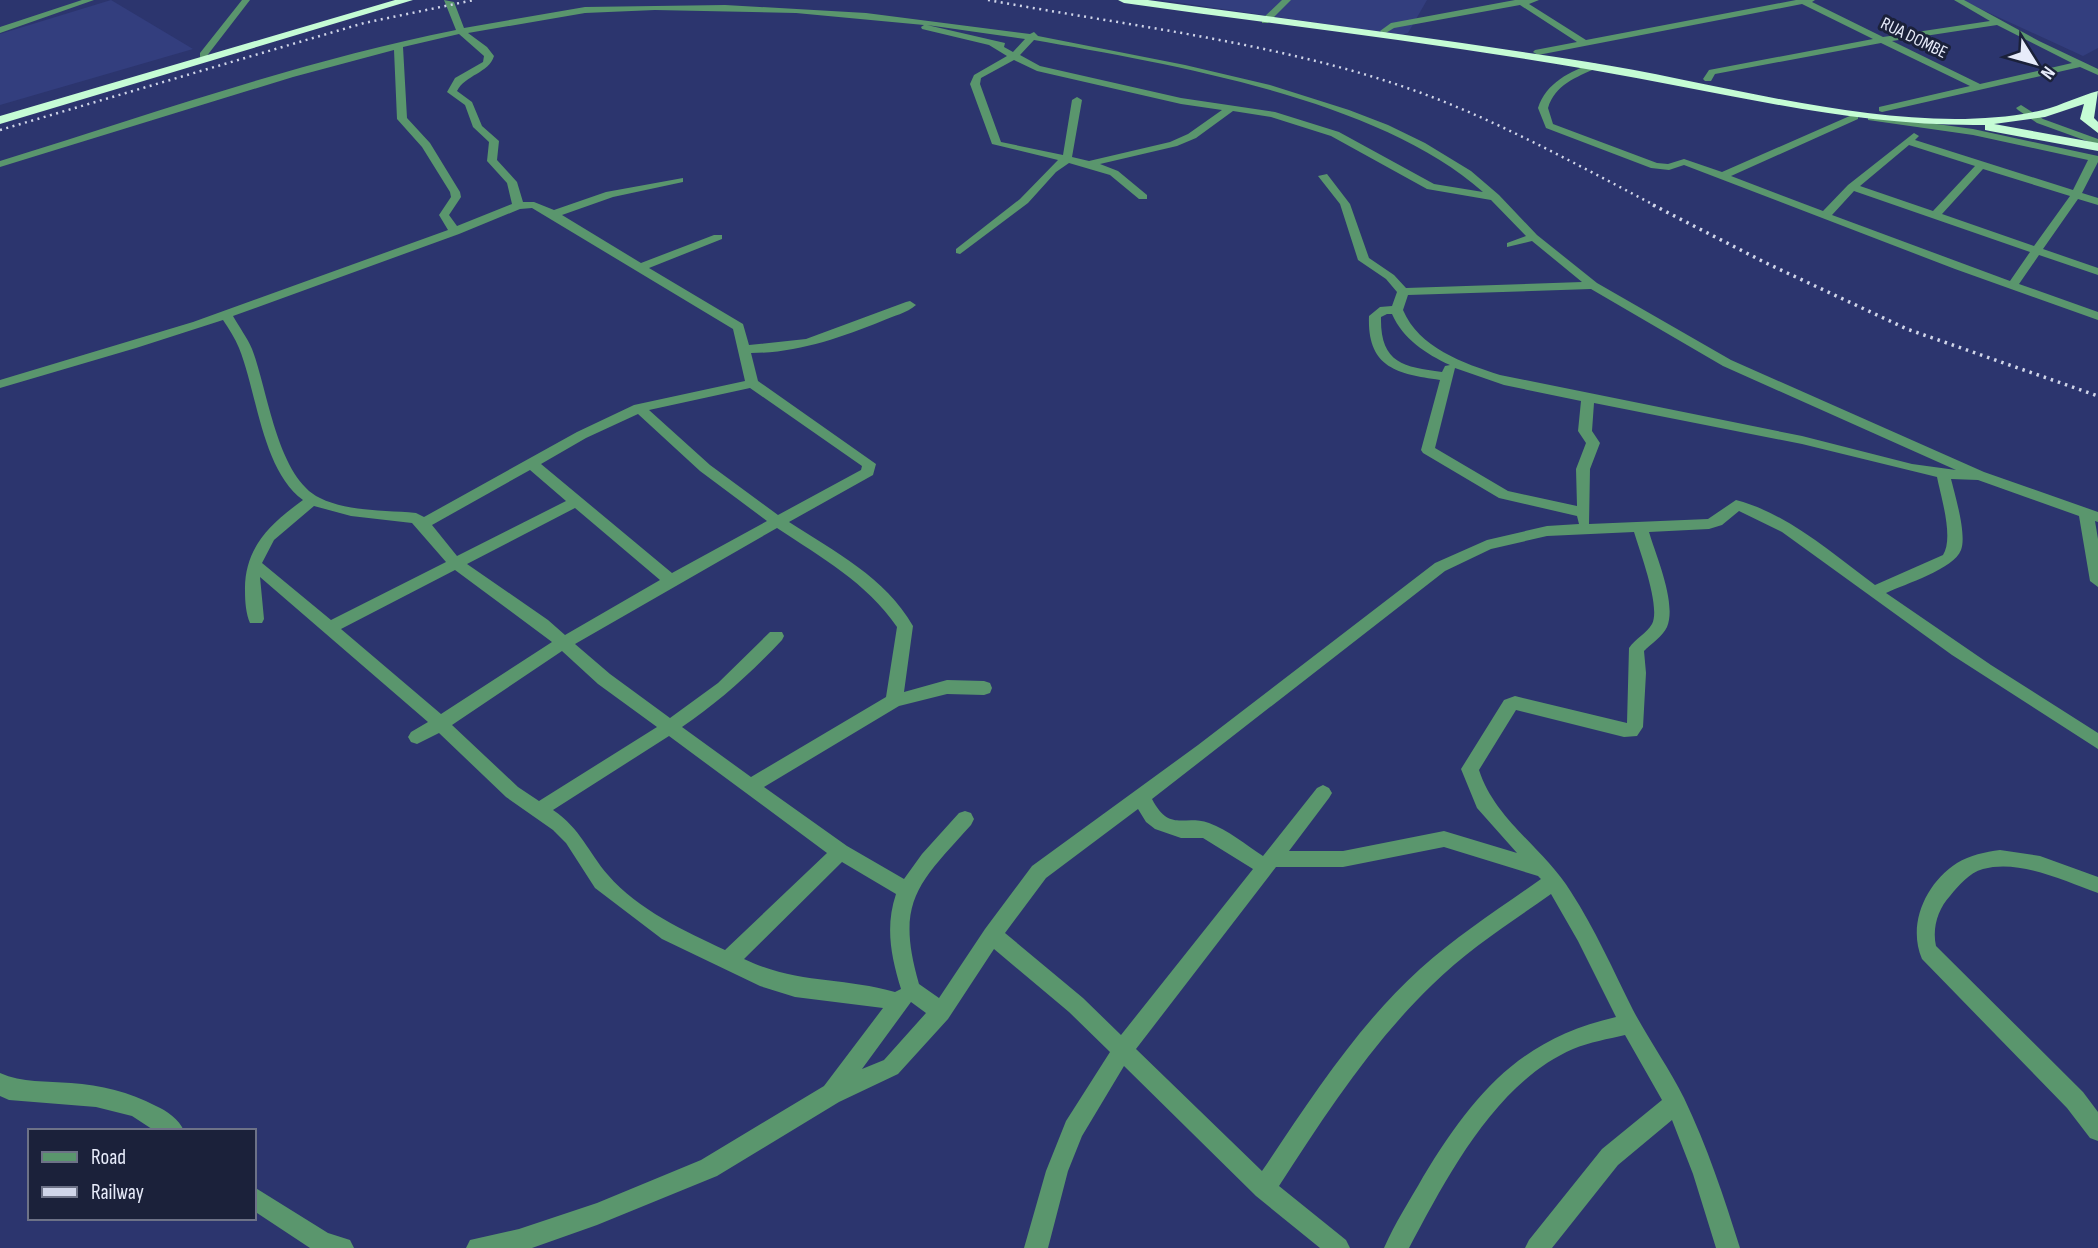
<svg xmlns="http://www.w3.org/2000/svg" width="2098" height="1248" font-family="'Sofia Sans Condensed',sans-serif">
	<rect width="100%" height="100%" fill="#2c356e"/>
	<path fill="#333e7e" d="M111,0l82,49 -193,56v-71z
		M1161,0h266l-19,33 -7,2z
		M1961,0h137v48l-15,8z"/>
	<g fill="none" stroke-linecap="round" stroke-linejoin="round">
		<path fill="#5a966d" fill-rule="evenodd" d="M82,0h12l-94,33v-6z
			M242,0h8l-44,57h-6v-4z
			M444,0l10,2 10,26 121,-21 140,-2 141,8 164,21 4,-2 4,4 147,29 85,20 79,25 39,15 37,18 46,28 28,24 38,40 60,48 134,77 253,112 114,40v10l-3,-1 3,18v48l-8,-6 -11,-65 -101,-36 -27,-1c4,16 16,56 10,71 -7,19 -56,34 -75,43l105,72 107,68v16l-146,-94 -170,-123 -43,-21 -17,14 -13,4 -60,3c7,24 28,71 18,95 -4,9 -16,17 -23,24l2,22 -3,54 -6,9 -13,1 -108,-27 -37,60c16,50 65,78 92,122 24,37 42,78 62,118 16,30 36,58 51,88 23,48 40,99 56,150h-24l-23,-74 -21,-54 -54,45 -66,83h-27l4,-8 73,-91 60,-49 -37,-65c-17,4 -35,7 -52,14 -78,34 -126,128 -164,199h-25c11,-25 26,-48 39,-71 50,-82 96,-138 193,-160l-38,-76 -27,-47c-41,29 -83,55 -119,91 -61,59 -107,130 -153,201l67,54 4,8h-30l-64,-52 -132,-130 -42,70 -14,35 -20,77h-24l22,-77 20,-50 44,-69 -41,-40 -75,-63 -46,70 -50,55 -59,28 -122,74 -120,49 -65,23h-66l4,-8 49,-11 78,-26 104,-43 123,-74 59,-78 -88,-11 -35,-11 -98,-47 -67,-51 -29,-45 -13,-13 -47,-33 -67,-64 -22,11 -6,-2 -3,-5 3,-5 17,-10 -168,-145 4,42 -2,4h-12c-4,-9 -5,-21 -5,-32 -1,-43 25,-67 58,-91 -41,-30 -46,-108 -64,-152 -4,-10 -10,-19 -16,-28l-87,28 -136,40v-8l193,-58 255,-92 -9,-15 12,-18 -1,-5 -28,-45 -25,-28 -3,-69 -101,27 -293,90v-6c151,-47 301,-100 456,-131zM655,10l141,3 128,12 -3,2 1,2 67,16 18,11 -33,19 -4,9 22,60 66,16 -38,39 -64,50v4l4,1 68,-51 28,-31 13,-9 41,12 29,24h8v-4l-29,-24 -18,-7 77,-18 19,-8 37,-27 38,6 60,19 96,53 64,11 35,36 -19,7v4l25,-6 50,41 -176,6 -12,-13 -25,-17 -19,-54 -23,-30 -9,2 22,28 18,56 28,19 11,13 -5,14 -12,1 -11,9c-2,51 27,58 71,64l-19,70 2,3 76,45 78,18 2,8 -32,2 -60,14 -52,23 -237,182 -166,121 -47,63 -46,69 -20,-14c-24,-83 -1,-100 52,-159l3,-6 -3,-6 -6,-2 -6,2 -37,41 -18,25 -57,-33 -83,-59 135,-81 48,-12 37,1 6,-2 2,-5 -2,-5 -6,-2 -37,-1 -43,12 9,-66c-28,-49 -78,-74 -124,-104l84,-47 3,-11 -118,-83 -7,-28c46,0 89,-15 131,-32 11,-5 25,-8 34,-16l-6,-4 -4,1 -100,37 -57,6 -6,-21 -94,-56 73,-29v-4h-8l-73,28 -79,-48 51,-18 70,-15v-4l-77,14 -52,18 -20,-8h-11l-6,-20 -20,-22 2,-19 -17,-15 -10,-24 -15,-11c8,-16 32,-18 37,-35l-7,-9 -19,-14 117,-20zM927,25l98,14 -12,13 -9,-5 1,-4zM459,34l25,22 -1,6 -28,16 -8,14 18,13 8,22 16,15 -2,19 20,22 5,21 -55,22 -8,-11 12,-18 -1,-5 -30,-49 -23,-25 -4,-71zM1034,40c136,24 345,59 449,152l-49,-8 -95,-52 -64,-20 -94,-14 -141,-32 -20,-11zM1014,60l23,11 144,33 41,6 -34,24 -18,8 -81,19 -17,-4 10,-57 -5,-3 -5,3 -9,55 -62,-13 -21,-58 1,-6zM532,208l201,121 12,52 -111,24 -57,27 -153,85 -8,-4c-30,-3 -68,-1 -96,-15 -43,-21 -52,-108 -68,-149 -5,-12 -13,-22 -19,-33l226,-82 61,-25zM1591,289l132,77 233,104 -44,-6 -110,-28 -302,-61c-37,-12 -81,-27 -97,-65l5,-15zM1387,314h5c11,25 34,40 58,51l-5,1 -3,6c-39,-5 -62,-9 -61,-55zM1455,368l49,17 77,16 -3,30 8,12 -10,26 1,37 -69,-15 -73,-43zM750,388l112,78 -1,4 -83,45 -68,-50 -61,-55zM1594,403l208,41 135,33c4,20 17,61 6,78l-68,30c-44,-32 -86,-71 -139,-85l-28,19 -119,5 1,-55 10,-26 -8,-12zM638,414l62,57 67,50 -95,52 -131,-109 45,-26zM530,470l36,31 -109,55 -25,-31zM314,506l37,10 61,7 34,39 -115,58 -69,-57 12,-23zM575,508l85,72 -95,55 -17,-15 -81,-56zM777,528c45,30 89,54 120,99l-11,70 -135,80 -69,-50c37,-25 69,-54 100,-87l2,-4 -2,-4h-12l-52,51 -48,35 -60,-44 -35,-30zM1634,532c6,20 27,75 18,92 -5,9 -17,15 -23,24l-2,75 -112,-27 -11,4 -43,69 16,39 40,45 -73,-22 -101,20h-54l40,-53 3,-5 -3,-5 -6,-3 -6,3 -54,68c-17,-11 -35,-26 -54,-33 -26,-9 -39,10 -57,-24l293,-228 46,-22 56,-13zM455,570l97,72 -111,72 -100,-85zM562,651l36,33 59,43 -118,74 -21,-14 -66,-62zM669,736l158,117 -102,97c-40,-19 -87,-40 -117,-75 -20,-23 -27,-46 -55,-65zM1138,809l8,13 9,7 26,9h22l50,31 -132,166 -38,-37 -78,-65 41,-55zM1444,847l94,29 3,3c-41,29 -83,56 -121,90 -63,57 -110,131 -158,202l-126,-122 140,-182h67zM842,862l54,32c-11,33 -5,62 5,95l-6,3c-53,-15 -99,-8 -151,-33zM911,1002l15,11 -42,47 -22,9z
			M1282,0h9l-23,23h-6v-4z
			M1515,0h24l-10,4 57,36 210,-40h19l-3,2 71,35 107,-16 -36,-21h10l75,41 59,28v6l-18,-8 -198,45 -3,-1v-4l91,-21 -89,-43 -166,31 -4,7h-6l-2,-2 6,-9 164,-31 -71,-35 -264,51 -5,-3 2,-2 42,-8 -57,-37 -126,23 -10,6 -4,-3 11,-8zM1997,25l75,38 -92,21 -88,-43z
			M1594,63l3,1v4c-21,9 -42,17 -49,40l5,16 104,39 11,1 16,-5 38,13 130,-57h6v4l-127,57 92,35 25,-26 66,-52 5,3 -4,4 158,50 15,-30 -115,-25 -105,-15v-4l3,-1 102,14 125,27v6l-16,31 16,5v7l-20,-6 -35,50 55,19v7l-59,-20 -20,29 79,28v8l-143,-51 -271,-104 -15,5 -18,-2 -105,-40 -8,-20c8,-25 32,-37 56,-45zM1909,145l66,21 -42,45 -73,-25zM1983,169l87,27 -36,50 -92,-32zM1854,191l176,61 -20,29 -178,-66z
			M2021,105l22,14 55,20v6l-61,-22 -19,-13 -2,-2z
			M2000,850l40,6 58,21v16c-34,-12 -78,-34 -115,-24 -14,4 -24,16 -33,27 -12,13 -18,32 -14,50l147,146 15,20v29l-8,-3 -23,-30 -145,-149c-15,-35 4,-76 35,-96 13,-8 28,-11 43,-13z
			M0,1073c22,10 47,8 71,10 30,2 58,9 85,23 11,5 23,13 28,25h-29l-23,-15 -36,-9 -87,-7 -9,-4z
			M254,1187l74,46 22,7 4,8h-44l-56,-37z"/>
		<path fill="#c5fcd5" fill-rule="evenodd" d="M395,0h18l-413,124v-8z
			M1118,0h30c147,20 294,39 440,62 136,21 319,79 455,48 19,-5 36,-14 55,-19l-4,27 4,4v11l-18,-14 4,-15 -39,13 -51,7 104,19v8l-108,-20 -5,-1v-5c-134,2 -262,-33 -393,-55 -156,-27 -312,-45 -468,-67z"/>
		<path stroke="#d0d5e9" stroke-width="2.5" stroke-dasharray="2 4.5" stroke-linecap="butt" d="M988,0c147,27 305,44 444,97 78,30 151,71 224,109
			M0,130l364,-107 110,-23"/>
		<path stroke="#d0d5e9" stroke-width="3.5" stroke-dasharray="2.5 5" stroke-linecap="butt" d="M1653,205l113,58 141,66 191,67"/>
	</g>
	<g text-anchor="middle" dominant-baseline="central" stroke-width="6" stroke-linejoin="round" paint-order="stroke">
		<g font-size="18" fill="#e7ebfa" stroke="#1b213a">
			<text transform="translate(1914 38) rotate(26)">RUA DOMBE</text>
		</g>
	</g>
	<rect x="28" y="1129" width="228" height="91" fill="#1b213a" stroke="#6d7287" stroke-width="2"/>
	<rect x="42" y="1152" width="35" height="10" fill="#5a966d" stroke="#6d7287" stroke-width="2"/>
	<text x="91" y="1164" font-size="21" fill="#e7ebfa">Road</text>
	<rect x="42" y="1187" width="35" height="10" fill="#d0d5e9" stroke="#6d7287" stroke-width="2"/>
	<text x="91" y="1199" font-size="21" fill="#e7ebfa">Railway</text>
	<g transform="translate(2035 63) rotate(127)" stroke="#1b213a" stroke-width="5" paint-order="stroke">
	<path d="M0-5L12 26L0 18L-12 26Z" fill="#e7ebfa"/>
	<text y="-10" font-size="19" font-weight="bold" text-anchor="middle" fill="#e7ebfa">N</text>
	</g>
</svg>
